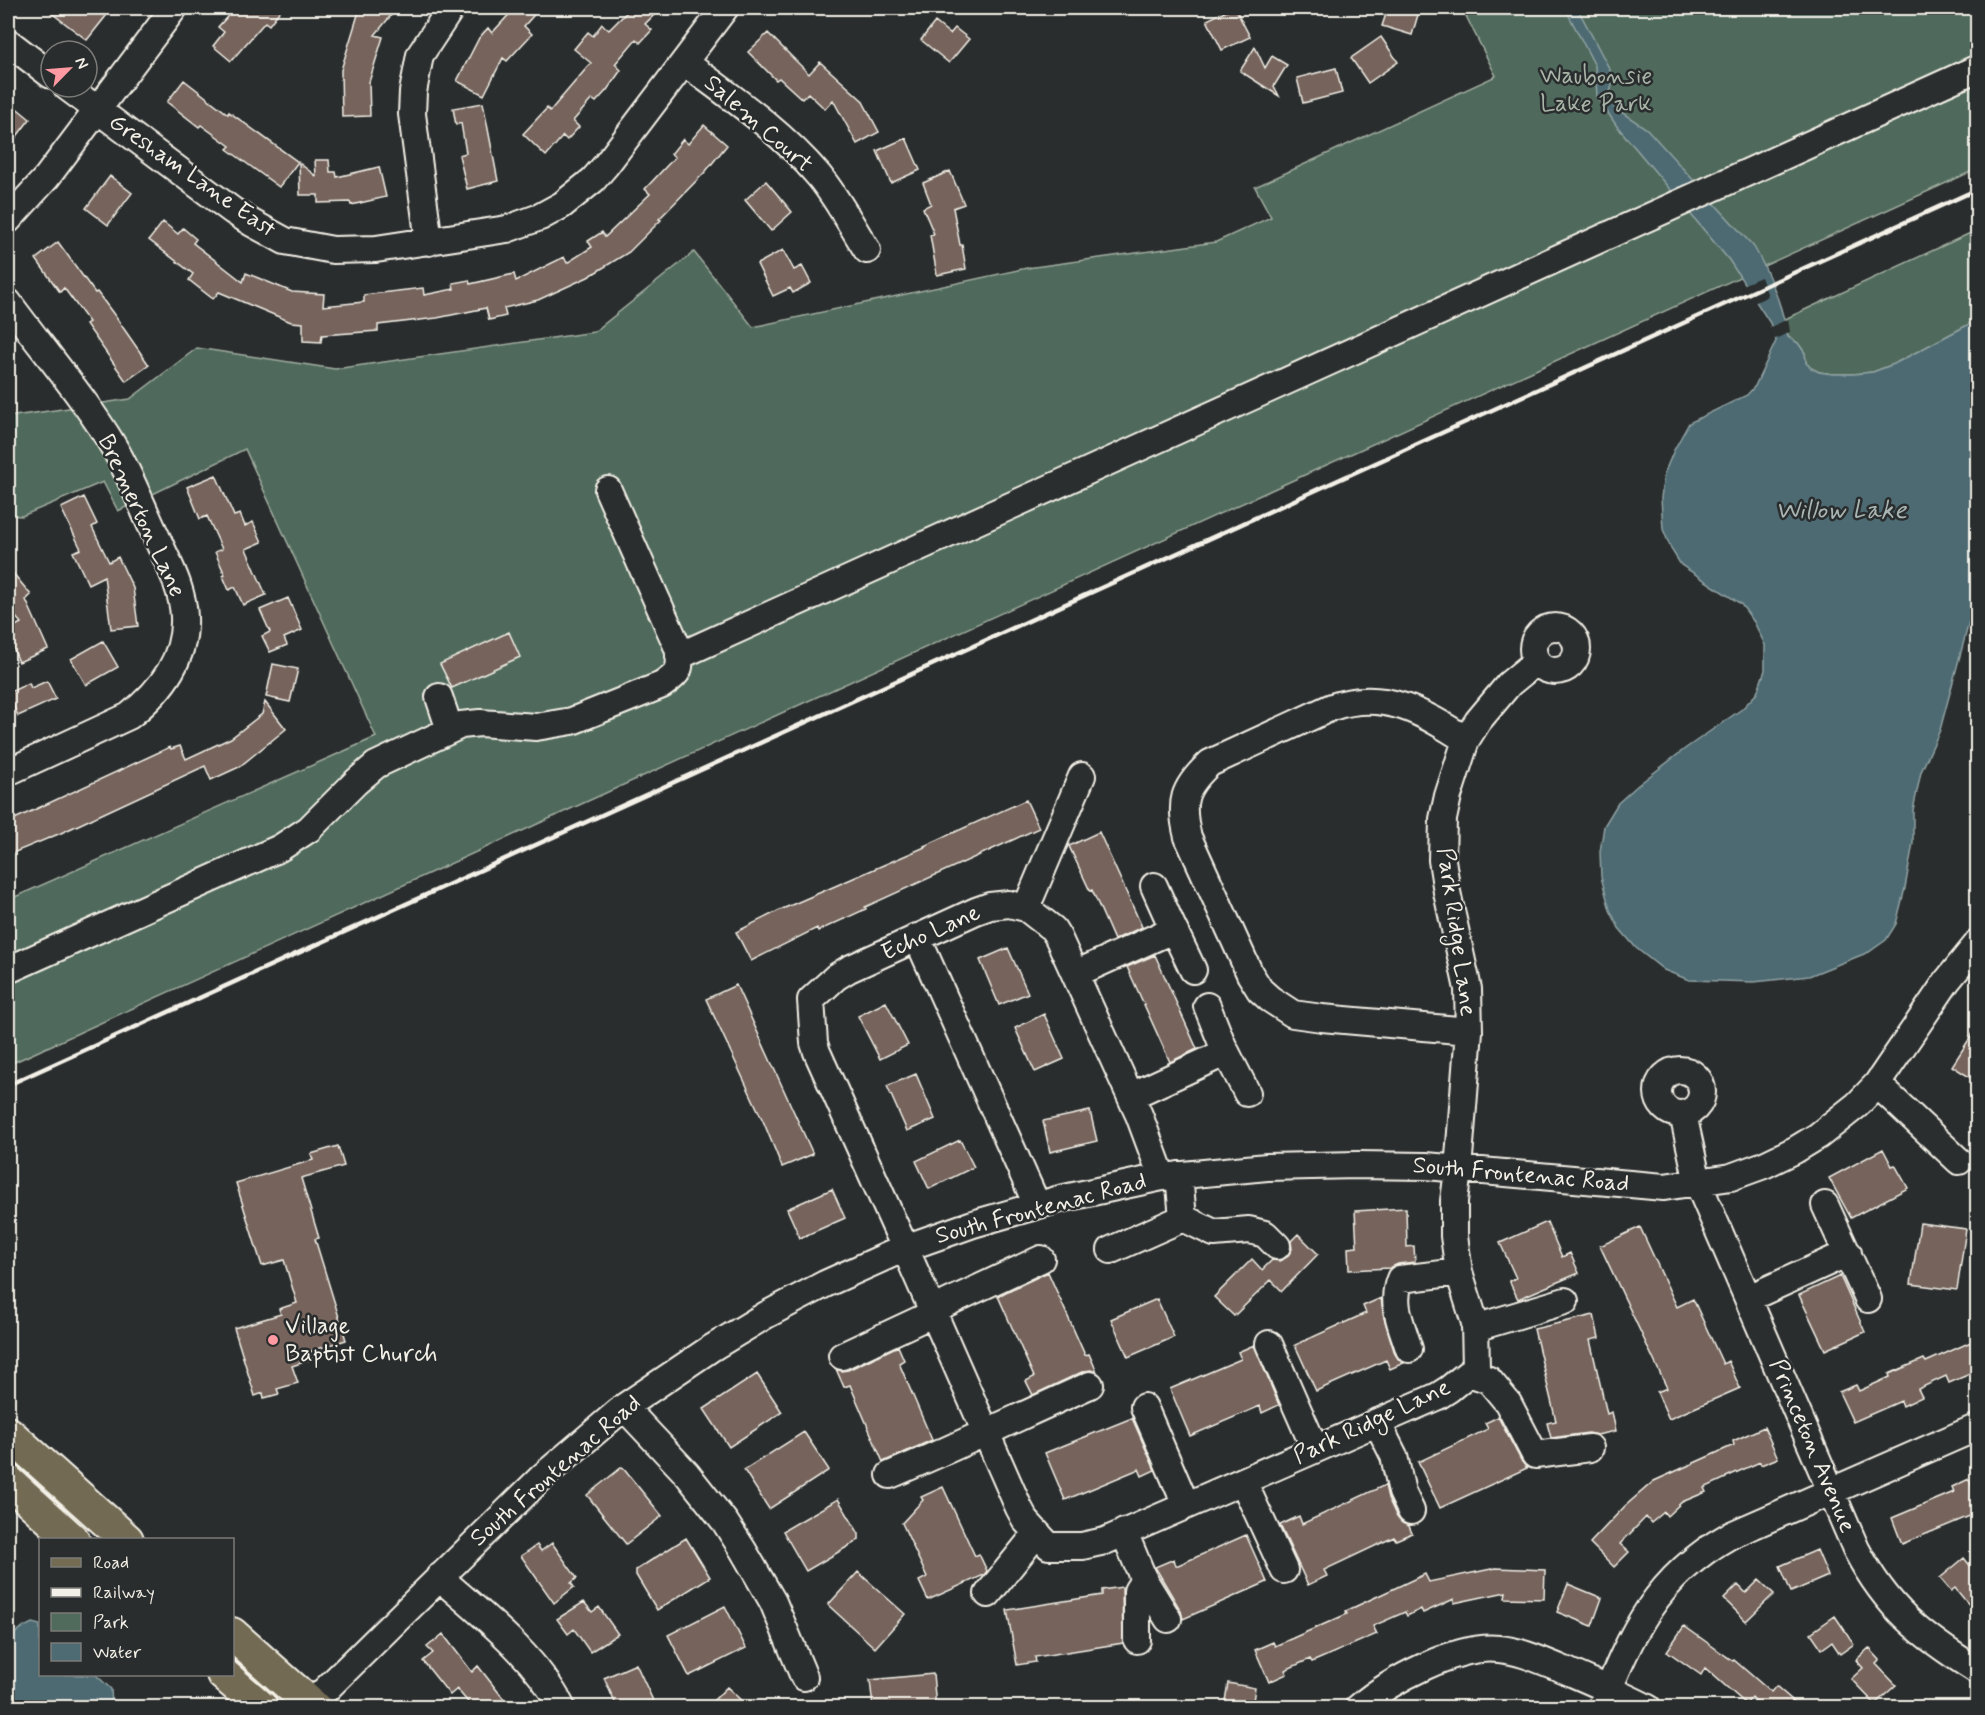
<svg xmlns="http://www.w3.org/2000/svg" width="1985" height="1715" font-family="Mynerve,sans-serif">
	<rect width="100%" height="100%" fill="#2a2d2e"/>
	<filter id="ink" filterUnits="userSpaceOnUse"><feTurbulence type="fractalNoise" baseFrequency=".0167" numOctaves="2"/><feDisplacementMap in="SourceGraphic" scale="12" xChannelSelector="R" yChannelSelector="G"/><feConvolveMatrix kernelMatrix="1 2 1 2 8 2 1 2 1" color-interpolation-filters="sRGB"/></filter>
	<g filter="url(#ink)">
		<path fill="#506b5b" stroke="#a2aea2" stroke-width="1.5" d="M1462,8h515v161l-1969,896v-165l368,-163 -131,-288 -127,62 -15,-29 -81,34 -14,-1v-98l122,-18 67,-51 138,21 259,-37 100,-80 59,75 274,-59 189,-26 55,-25 -16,-30 241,-111z
			M1977,230v90l-83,44 -21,8 -20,2h-20l-14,-2 -8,-4 -5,-5 -1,-10 -7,-10 -10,-6 -3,-18z"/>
		<path fill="#4e6b73" stroke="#90a1a2" stroke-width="1.5" d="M1565,8h15v5l30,57 3,10 -4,17 6,11 32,21 107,118c16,28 28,58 34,90l10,6 7,10 1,10 5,5 8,4 14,2h20l20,-2 21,-8 83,-44v288l-8,14 -29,108 -19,42 -8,38v33l-8,45 -9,36 -10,16 -17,12 -60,24 -55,6 -65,-2 -25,-10 -28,-22 -17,-20 -9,-18 -9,-33 -1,-25 4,-26 14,-23 20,-18 48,-37 56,-39 15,-16 8,-23v-25l-11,-23 -13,-18 -60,-39 -10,-16 -8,-20 -2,-31 3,-24 10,-24 15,-27 58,-28 8,-9 21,-45 -6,-18 -41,-63 -113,-135 -19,-29 -2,-30z
			M32,1623l8,2v49l56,1 15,14 1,18h-104v-67l12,-11z"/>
		<path fill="#2a2d2e" d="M1761,277l7,19 -14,7 -12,-18z
			M1788,319l2,13 -17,8 -5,-12z"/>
		<path fill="#74635b" stroke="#f4f1e8" stroke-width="1.5" d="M45,8h51l10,8 -19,24z
			M235,8h47l-13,17 -4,-3 -34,39 -18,-15 11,-14 -6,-5z
			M360,8h37l-22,27 8,2 -14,45 1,34 -28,1 -1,-47z
			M515,8h25l-16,18 8,8 -25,27 -4,-3 -19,37 -27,-14 22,-43 9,-10 4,5z
			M631,8h30l-16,16 7,6 -12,13 -4,-4 -21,25 6,6 -14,20 -11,12 -4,-3 -19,22 6,6 -12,13 -4,-4 -17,20 -23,-22 24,-26 3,3 41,-48 -17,-14 14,-17 5,4 9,-12 7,6z
			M1232,8h3l15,29 -28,13 -15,-30z
			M1388,8h32l-8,27 -30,-9z
			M935,22l15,12 5,-6 14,11 -20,24 -28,-23z
			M768,33l41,41 11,-12 42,38 17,32 -22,12 -24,-44 -8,9 -17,-16 -6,6 -23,-21 -3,2 -28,-28z
			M1381,37l17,25 -30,21 -17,-25z
			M1255,47l10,21 7,-12 15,9 -13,21 5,10 -39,-25z
			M1336,68l6,25 -39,10 -6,-25z
			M184,80l44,34 1,-2 69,50 -19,25 -52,-38 3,-3 -29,-21 -2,2 -32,-25z
			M8,101l22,18 -22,29z
			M483,103l15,78 -31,8 -8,-34 7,-2 -5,-30 -5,2 -3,-17z
			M704,125l23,20 -21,26 -47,48 2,1 -32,32 -41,25 -50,23 -34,8 2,8 -17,4 -3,-12 -49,10 -59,7v6l-56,4 -1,7 -18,-1v-18l-12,-1 -72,-30 -6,7 -24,-19 4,-6 -44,-34 14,-18 15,12 5,-6 13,11 -3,4 50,39 3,-9 46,19 32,2 -1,12 41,-4v-7l59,-7 1,7 30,-6 -1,-6 16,-3 1,4 44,-10 2,7 48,-24 3,6 25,-16 -4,-6 14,-9 3,5 45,-43 -5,-5 30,-32 -4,-3 12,-15 5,5z
			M906,138l14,32 -29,13 -14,-32z
			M315,160h14l1,12h6l1,5 42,-10 7,30 -35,8 -1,-3 -32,1v-8h-18l-1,-32 17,13z
			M950,171l14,33 -11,4 7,37h2l4,24 -29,6 -7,-40 4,-1 -11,-26 8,-4 -8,-21z
			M110,176l22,17 -24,32 -22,-17z
			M766,181l26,31 -21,19 -26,-31z
			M58,242l37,51 2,-1 18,24 34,49 -23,16 -40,-57 3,-2 -25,-34 -4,4 -24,-33z
			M783,250l11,20 8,-4 9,17 -18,10 -3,-5 -17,8 -16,-32z
			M216,475l18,41 6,-2 5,12 8,-4 9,20 -16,7 20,46 -23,10 -8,-18 -6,3 -6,-14 2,-1 -10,-23 7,-3 -15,-33 -7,3 -13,-32z
			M84,497l13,27 -5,3 17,35 9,-5 15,31 5,38 -27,3 -7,-53 -16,8 -15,-32 8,-3 -20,-41z
			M8,567l23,28 -5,5 22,49 -29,13 -11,-26v-6l13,-7 -13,-15z
			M288,598l14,32 -18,8 3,7 -17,7 -8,-16 8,-4 -10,-22z
			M509,632l11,25 -68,31 -12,-24z
			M103,641l15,26 -32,18 -15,-26z
			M273,664l25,5 -8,33 -24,-5z
			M47,681l9,18 -38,17 -10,-23 21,-10 2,5z
			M265,702l21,27 -47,38 -28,13 -6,-14 -144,67 -53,22v-33l162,-75 1,2 9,-3 6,13 45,-21 31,-24z
			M1026,800l13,28 -174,79 1,2 -48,22 -1,-3 -66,33 -15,-29 44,-22 145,-63 -1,-1z
			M1099,832l43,95 -28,13 -22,-50 -2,1 -21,-45z
			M1008,948l20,45 -29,12 -19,-45z
			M1155,955l42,94 -27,13 -43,-95z
			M736,985l77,169 -31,13 -18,-44 -58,-124z
			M886,1002l22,43 -28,14 -22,-43z
			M1044,1014l20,45 -29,13 -20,-44z
			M1977,1027v55l-25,-16z
			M916,1074l19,45 -28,12 -20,-45z
			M1090,1111l7,30 -47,11 -7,-31z
			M960,1140l14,27 -45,22 -13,-28z
			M338,1146l6,20 -43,12 18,60 -4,1 31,101 -35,11 2,8 -21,7 6,17 -21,6 2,5 -15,4 -1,-5 -8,3 -21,-68 47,-14 -2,-5 18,-6 -13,-43 -22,6 -26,-83 77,-23 -2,-6z
			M1883,1149l9,17 3,-1 13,23 -57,30 -22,-40z
			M832,1189l13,29 -45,20 -13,-29z
			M1406,1208l1,39 7,-1 1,16 -17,2 -8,4 -41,2 -1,-22 9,-1 -2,-36z
			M1547,1222l15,35 8,-4 9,20 -61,26 -9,-18 7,-3 -16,-35z
			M1920,1223l46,6 -9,61 -46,-6z
			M1640,1227l37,80 16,-8 30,65 5,-3 12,27 -71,31 -12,-27 10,-4 -67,-142z
			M1298,1234l20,20 -36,37 -11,-11 -37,36 -20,-19 38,-38 10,11 10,-10 8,1 7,-4 5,-8 -1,-8z
			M1048,1272l37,83 4,-1 8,18 -6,-2 -7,1 -51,24 -7,-14 8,-4 -36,-81z
			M1840,1276l25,56 -40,18 -26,-55z
			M1381,1298l3,20 11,36 4,6 5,3 -14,6 -4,-9 -70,31 -21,-46 71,-32 -3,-7z
			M1157,1299l17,38 -46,20 -17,-38z
			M1594,1315l5,23 -9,2 17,74 5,-2 4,19 -19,4 -9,-2 -37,5 -4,-15 9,-2 -22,-92z
			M1973,1341l4,10v20l-28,12 -3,-7 -28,13 4,8 -19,9 -2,-5 -48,21 -14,-30 17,-7 3,6 31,-14 -1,-3 35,-15 2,3z
			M1254,1345l25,60 -17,8 -2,-7 -70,30 -20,-47 71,-30 -3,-7z
			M898,1346l6,14 -5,3 33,77 -49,22 -33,-77 -6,2 -8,-18 5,2 7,-1z
			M757,1374l25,38 -53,35 -25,-38z
			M1498,1417l24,45 5,6 -87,40 -22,-46 70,-33 -3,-6z
			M1132,1418l23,52 -13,6 -3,-7 -74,31 -20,-47z
			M1764,1427l14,31 -17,7 -1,-3 -34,15v1l-22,10 2,4 -24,10 -15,14 -3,-4 -13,11 -5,-6 -26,27 9,8 -15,15 -24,-24 35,-37 29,-25 80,-36 -1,-4z
			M804,1432l25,38 -60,39 -25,-39z
			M622,1467l40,49 -36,28 -39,-49z
			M1969,1479l8,20v14l-75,31 -10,-26 62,-26 -2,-5z
			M1385,1485l3,13 9,19 5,6 7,3 3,7 -16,7 -2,-3 -70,33 3,6 -19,9 -28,-60 19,-9 3,8z
			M943,1487l32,69 4,-2 8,17 -3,4 -56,25 -9,-19 8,-4 -25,-54 21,-23 -2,-3z
			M838,1499l21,35v6l-53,31 -23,-40z
			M1246,1535l21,47 -84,37 -2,-8 -26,-44 19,-8 2,7z
			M686,1538l24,39 -53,33 -21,-35v-5z
			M552,1543l25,35 -6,5 3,4 -20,16 -33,-47 16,-11 4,6z
			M1817,1550l11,26 -37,16 -11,-26z
			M1964,1558l13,16v24l-8,7 -14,-17 -4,3 -11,-13z
			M1496,1568l49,2 -1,29 -39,-1 1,-6 -52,11v-4l-31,14 -2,-4 -14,7 -2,-4 -32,14 4,8 -65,28 -2,-3 -25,11 2,4 -18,8 -14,-32 18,-8 2,4 72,-32 -1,-3 79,-37 4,8z
			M858,1572l47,42 -30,34 -47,-43z
			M1759,1580l15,14 -28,27 -22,-22 14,-14 8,8z
			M1568,1584l34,14 -10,28 -35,-14z
			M1122,1587l1,56 -88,14 1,5 -19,3 -10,-55 95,-15v-5z
			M584,1602l8,10 7,-5 19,27 -28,18 -16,-23 -6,5 -11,-15z
			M725,1606l21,42 -57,28 -21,-41z
			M1835,1616l19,28 -14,10 -8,-12 -10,7 -11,-16z
			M1684,1626l49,35 1,-1 37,32 5,-6 24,21h-42l2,-2 -8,-8 -6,7 -41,-36 -4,7 -34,-24z
			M443,1634l29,38 6,-6 32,41h-38l-15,-18 -7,6 -27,-34 10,-8 -6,-6z
			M1869,1648l11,12 -4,4 20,21 -21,19 -24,-25 12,-11 -7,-8z
			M636,1664l20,43h-39l-13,-29z
			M933,1674l3,33h-63l-3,-27z
			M1228,1683l27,5 -3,19h-28z
			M727,1687l21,20h-41z"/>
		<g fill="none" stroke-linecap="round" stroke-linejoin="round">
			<defs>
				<path id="minor" d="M8,42l43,33
					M684,62c47,35 97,69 135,114 19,23 32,49 48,74
					M67,87l166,124 19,12 33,18 48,9 43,-1 131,-20 33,-12 22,-12 31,-25 13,-15 119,-157
					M8,220l39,-43 127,-169
					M429,242l-17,-128 1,-22 7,-37 31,-47
					M8,302c35,48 77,96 107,147 16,28 27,58 41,87 11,25 27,52 28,81 2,42 -23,74 -55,99l-121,56
					M1533 649a22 22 0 1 1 44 0a22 22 0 1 1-44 0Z
					M679,656l1299,-588
					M439,697l11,33
					M1466,740c-43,-28 -82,-51 -134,-33l-122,56c-27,25 -31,39 -22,74l62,137 10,16 10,9 23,15 29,4 147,13
					M1026,908l56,-132
					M1171,924l22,46
					M917,937l120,268
					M8,970l272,-122 29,-19 47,-47 20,-17 85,-40 19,-2 56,4 36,-6 90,-36c18,-12 20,-17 16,-37l-70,-158
					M1075,974l93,-42 3,-8 -17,-38
					M1223,1046l24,47
					M1658 1092a22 22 0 1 1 44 0a22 22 0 1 1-44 0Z
					M1877,1084l82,77
					M1131,1096l87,-40 4,-5 1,-5 -16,-40
					M1683,1114l15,69 158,366c31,60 66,87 122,122
					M1179,1175l4,43
					M1162,1177l-23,-62 -81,-178 -5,-8 -27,-21 -17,-4 -19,2 -14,5 -127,58 -13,8 -25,23 3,43 3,9 88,196 114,260 7,13 23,25h33l23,-5 333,-145 11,-7 27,-22 -1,-44 -16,-51 -5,-36v-35l4,-31 11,-139 -1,-42 -21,-97 -5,-32 1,-41 5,-23 18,-56 12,-19 31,-37 28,-23
					M1825,1205l43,94
					M1111,1250l72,-32 31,15 35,-3 16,4 12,12
					M1749,1298l99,-45
					M932,1310l109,-51
					M1475,1328l90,-27
					M1269,1344l46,105
					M1409,1349c-7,-23 -19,-46 -9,-70l59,-7
					M842,1356l92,-43
					M1469,1373l20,7 19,23 27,52 55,-7
					M624,1407l63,67 38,48 18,28 30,52 31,75
					M1144,1407l42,98
					M1377,1422l17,34 8,36 9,19
					M890,1475c68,-29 133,-60 200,-90
					M1243,1481l41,89
					M1124,1532l20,48 24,39
					M439,1577c43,38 96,78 123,131
					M988,1594l49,-61
					M1137,1640v-49l7,-11
					M307,1708l235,-231 82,-70 86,-58 56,-34 59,-31 80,-36 68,-24 87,-25 102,-22 105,-10 90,-2 69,1 238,21 67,-10 33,-12 31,-15 23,-14 39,-31 20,-21 70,-103 31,-38
					M1358,1708c31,-27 99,-64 141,-59 22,2 41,11 61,19 30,13 59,25 88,40
					M1601,1708c31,-76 54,-130 128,-172l249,-109"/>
				<path id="major" d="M8,1433l119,107
					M8,1481l65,59
					M232,1634l83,74
					M223,1674l39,34"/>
			</defs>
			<use href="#minor" stroke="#f4f1e8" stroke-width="30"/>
			<use href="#major" stroke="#f4f1e8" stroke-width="36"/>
			<use href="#minor" stroke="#2a2d2e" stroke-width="26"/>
			<use href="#major" stroke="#736b52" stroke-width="32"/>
			<path stroke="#f4f1e8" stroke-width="4.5" d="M8,1085l1970,-896"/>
		</g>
	</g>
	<circle fill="#ff9aa2" stroke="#2a2d2e" stroke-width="2" cx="273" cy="1340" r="6"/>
	<g text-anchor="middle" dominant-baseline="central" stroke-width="5" stroke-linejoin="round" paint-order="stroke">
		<g font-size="24" fill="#aab5a9" stroke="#2a2d2e">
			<text x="1596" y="76">Waubonsie<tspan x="1596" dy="28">Lake Park</tspan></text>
		</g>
		<g font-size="24" fill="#f4f1e8" stroke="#2a2d2e">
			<text transform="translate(758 124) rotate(41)">Salem Court</text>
			<text transform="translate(192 176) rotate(35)">Gresham Lane East</text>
			<text transform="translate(141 516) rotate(65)">Bremerton Lane</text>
			<text transform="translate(1456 932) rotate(82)">Park Ridge Lane</text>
			<text transform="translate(931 933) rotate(-24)">Echo Lane</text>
			<text transform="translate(1521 1175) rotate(5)">South Frontenac Road</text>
			<text transform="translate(1041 1209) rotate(-15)">South Frontenac Road</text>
			<text transform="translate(1372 1422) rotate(-25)">Park Ridge Lane</text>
			<text transform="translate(1812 1446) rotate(67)">Princeton Avenue</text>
			<text transform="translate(556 1471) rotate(-41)">South Frontenac Road</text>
		</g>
		<g font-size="24" fill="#f4f1e8" stroke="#2a2d2e" text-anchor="start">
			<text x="285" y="1326">Village<tspan x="285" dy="28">Baptist Church</tspan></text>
		</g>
		<g font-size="26" font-style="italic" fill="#a9b5b3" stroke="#2a2d2e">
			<text x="1841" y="511">Willow Lake</text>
		</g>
	</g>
	<rect width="1985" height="1715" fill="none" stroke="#2a2d2e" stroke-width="30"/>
	<rect x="15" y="15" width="1955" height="1685" fill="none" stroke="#f4f1e8" stroke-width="2" filter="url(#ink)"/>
	<rect x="39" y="1538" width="195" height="138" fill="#2a2d2e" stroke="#7b7b78" stroke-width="1.5"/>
	<rect x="51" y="1558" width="30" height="9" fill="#736b52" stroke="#7b7b78" stroke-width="1.5"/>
	<text x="93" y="1568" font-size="18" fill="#f4f1e8">Road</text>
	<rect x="51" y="1588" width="30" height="9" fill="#f4f1e8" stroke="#7b7b78" stroke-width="1.5"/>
	<text x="93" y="1598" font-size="18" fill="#f4f1e8">Railway</text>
	<rect x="51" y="1613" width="30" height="18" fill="#506b5b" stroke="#7b7b78" stroke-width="1.5"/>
	<text x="93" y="1628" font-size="18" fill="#f4f1e8">Park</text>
	<rect x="51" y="1643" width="30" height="18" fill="#4e6b73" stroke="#7b7b78" stroke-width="1.5"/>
	<text x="93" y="1658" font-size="18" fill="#f4f1e8">Water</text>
	<g transform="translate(69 69) rotate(65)"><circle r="28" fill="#2a2d2e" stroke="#7b7b78" stroke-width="1.5"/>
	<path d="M0-4.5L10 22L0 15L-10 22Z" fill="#ff9aa2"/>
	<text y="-9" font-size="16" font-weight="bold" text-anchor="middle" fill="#f4f1e8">N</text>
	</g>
</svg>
